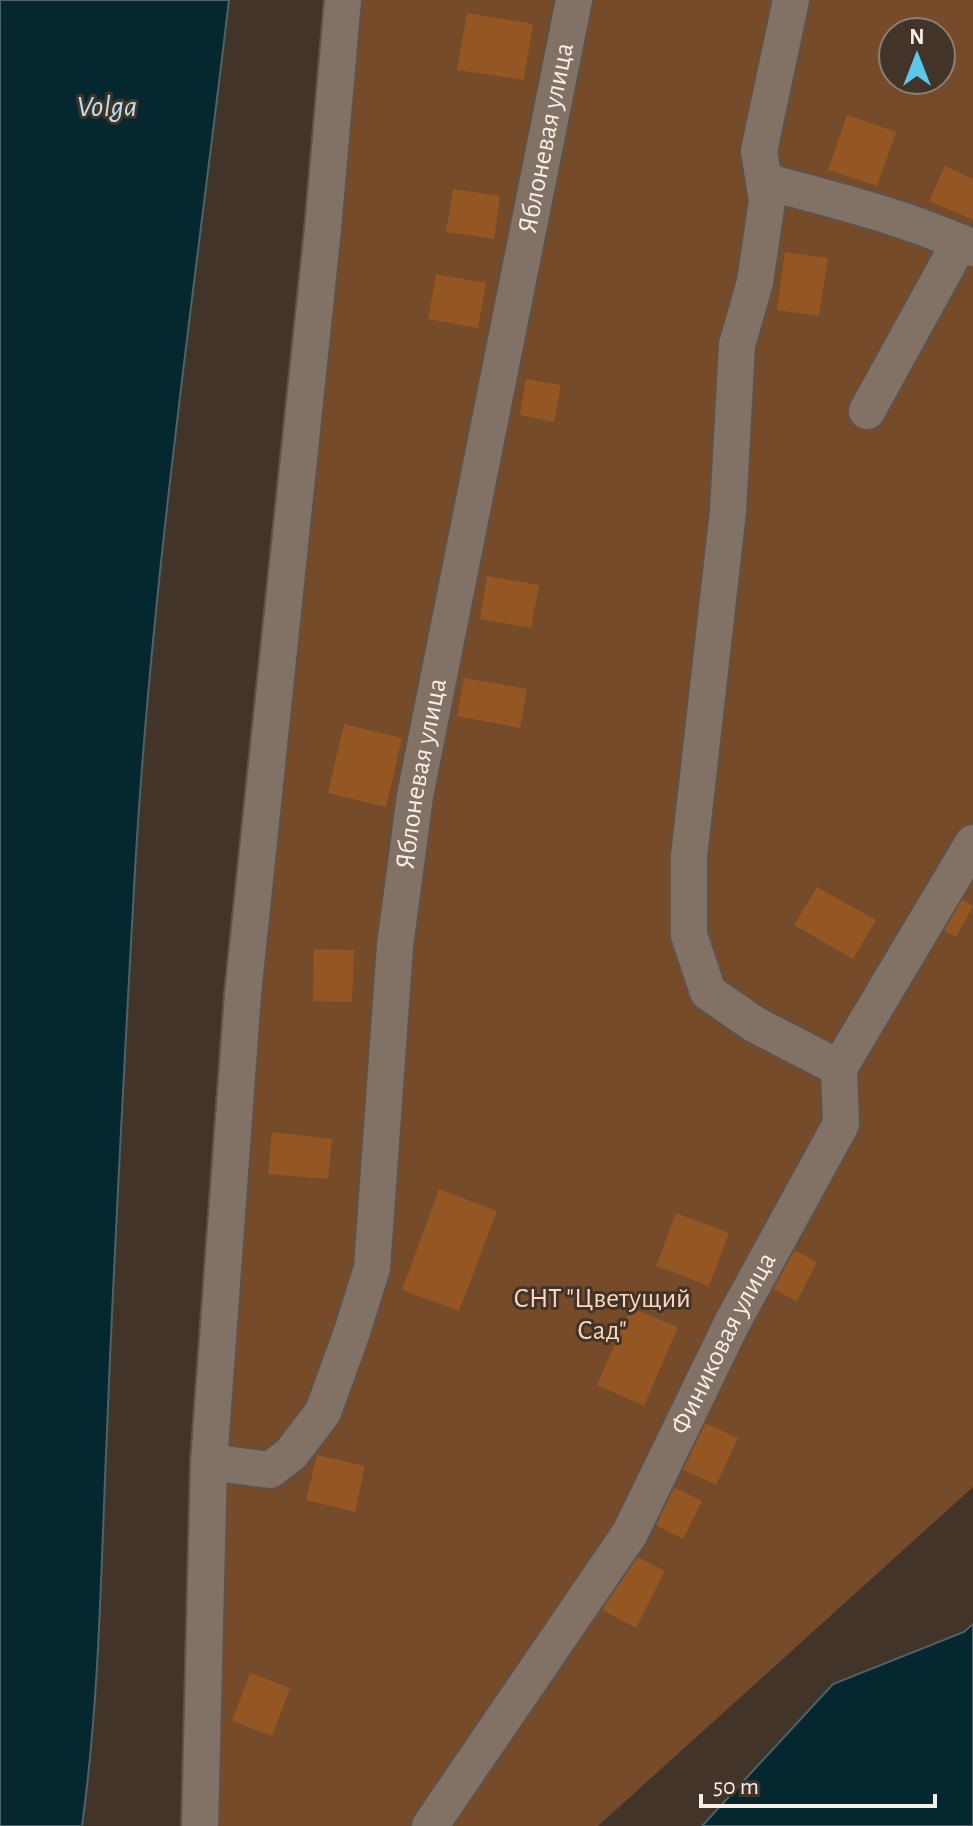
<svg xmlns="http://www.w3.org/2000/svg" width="973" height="1826" font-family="'Alegreya Sans',sans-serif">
	<rect width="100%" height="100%" fill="#433429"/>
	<path fill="#764b29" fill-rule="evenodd" d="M332,0h641v1487l-375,339h-383l12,-442zM893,32h48v48h-48z"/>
	<path fill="#042730" stroke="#4d6367" stroke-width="2" d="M0,0h229c-35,295 -79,591 -95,888 -10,181 -20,362 -27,543 -6,131 -7,265 -25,395h-82z
		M973,1624v202h-271l131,-142 131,-52z"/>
	<path fill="#945622" d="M467,13l66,11 -9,56 -67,-10z
		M847,115l49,17 -19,54 -49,-16z
		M945,166l28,13v41l-44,-19z
		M453,189l47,7 -6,43 -48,-7z
		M785,252l43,6 -9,58 -42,-6z
		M436,274l50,9 -8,45 -50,-9z
		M526,379l35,6 -7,37 -34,-7z
		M487,576l52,9 -8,43 -51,-9z
		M464,678l63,11 -7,39 -63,-12z
		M344,724l58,14 -16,69 -58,-14z
		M817,887l59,33 -23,39 -59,-34z
		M951,893l22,13 -17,31 -22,-12z
		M314,949l40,1 -2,52 -39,-1z
		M272,1132l60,7 -4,40 -60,-5z
		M439,1189l58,22 -38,100 -57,-21z
		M676,1213l53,20 -20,53 -53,-20z
		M784,1245l33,17 -20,39 -33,-16z
		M631,1308l47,19 -34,79 -47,-21z
		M696,1419l42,19 -22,47 -41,-19z
		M317,1455l48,11 -10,46 -49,-12z
		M667,1484l35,17 -19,38 -35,-18z
		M628,1552l37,19 -29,57 -37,-20z
		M250,1673l40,15 -18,48 -40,-15z"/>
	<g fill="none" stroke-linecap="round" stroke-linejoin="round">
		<defs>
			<g id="minor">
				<path d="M791,0l-32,151 8,50 -12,81 -18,63 -9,166 -39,345v79l19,57 46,32 85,44"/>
				<path d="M764,181c71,19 141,36 209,67"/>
				<path d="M867,411l93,-169"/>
				<path id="s1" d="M209,1462l61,8 21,-16 32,-42 29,-80 20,-64 23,-322 20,-150 159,-796"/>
				<path d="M200,1826l9,-364 34,-468 80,-765 20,-229"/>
				<path id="s2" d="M430,1826l200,-293 102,-210 109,-199 -2,-56 134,-225"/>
			</g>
		</defs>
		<use href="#minor" stroke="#5f5249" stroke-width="40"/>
		<use href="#minor" stroke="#827165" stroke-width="36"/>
	</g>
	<g text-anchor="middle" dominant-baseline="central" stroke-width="6" stroke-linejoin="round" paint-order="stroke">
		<g font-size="28" fill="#f7eee7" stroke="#433429">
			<text stroke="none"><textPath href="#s1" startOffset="1438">Яблоневая улица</textPath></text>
			<text stroke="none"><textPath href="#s1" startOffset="790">Яблоневая улица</textPath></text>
			<text stroke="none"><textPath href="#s2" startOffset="566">Финиковая улица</textPath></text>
		</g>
		<g font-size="28" fill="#fcd7bd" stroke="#433429">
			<text x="602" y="1299">СНТ "Цветущий<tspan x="602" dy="32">Сад"</tspan></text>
		</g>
		<g font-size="30" font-style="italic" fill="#b6e7f6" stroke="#433429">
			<text x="107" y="107">Volga</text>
		</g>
	</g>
	<g transform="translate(917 56)"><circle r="38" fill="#433429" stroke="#8b7e75" stroke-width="2"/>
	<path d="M0-6L14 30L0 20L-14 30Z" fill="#5ac8e6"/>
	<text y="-12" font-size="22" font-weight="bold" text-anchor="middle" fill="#f7eee7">N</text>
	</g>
	<path d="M701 1794v12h234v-12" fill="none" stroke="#f7eee7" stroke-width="4"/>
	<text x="713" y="1794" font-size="24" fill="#f7eee7" stroke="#433429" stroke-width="6" paint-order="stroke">50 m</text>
</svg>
